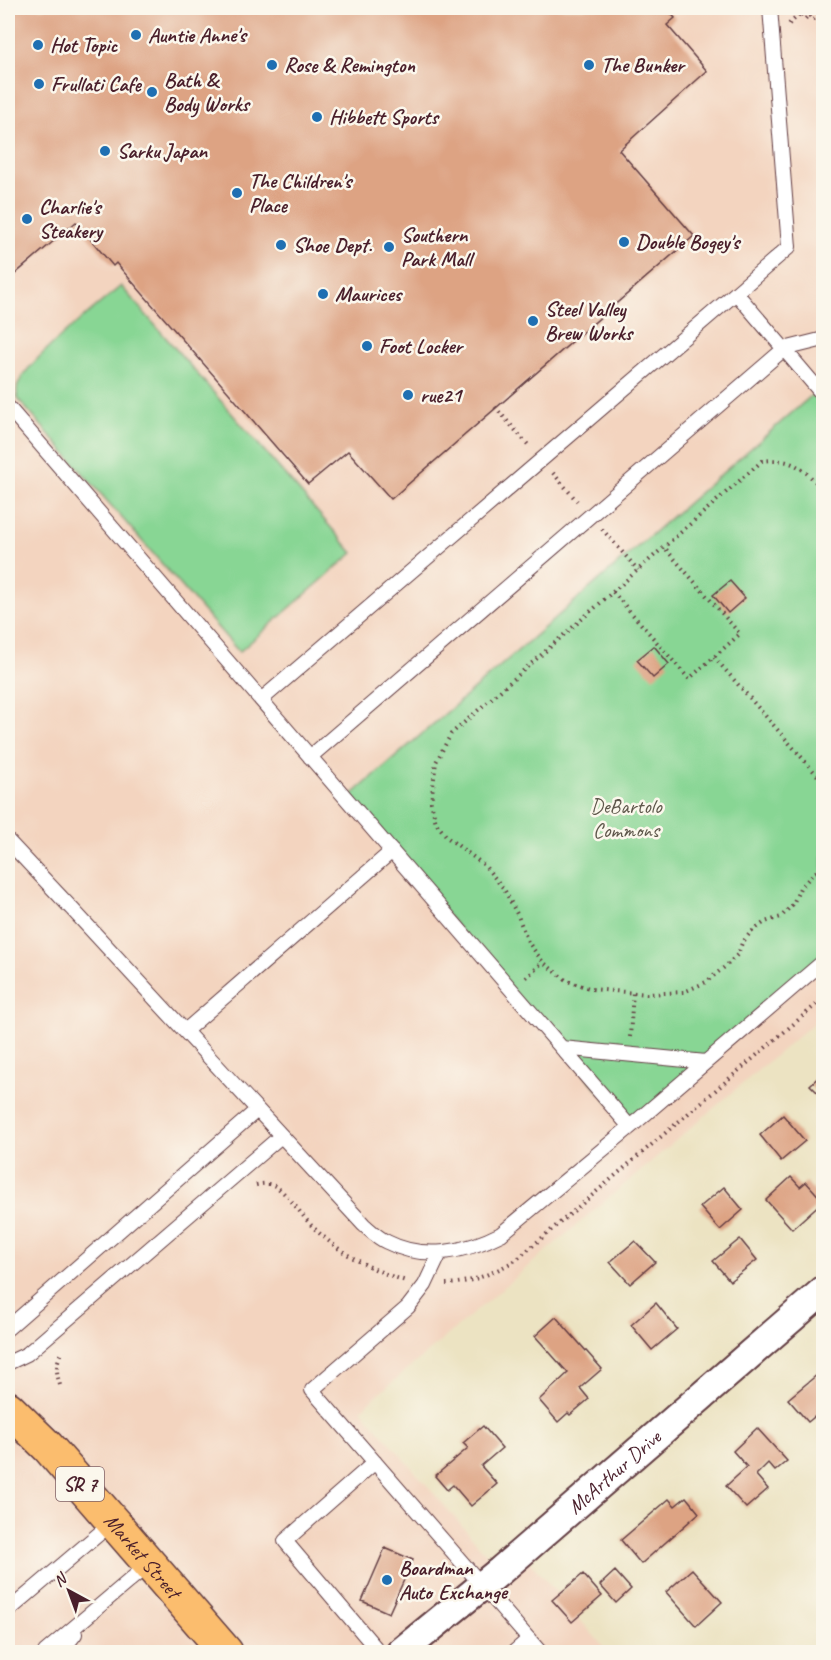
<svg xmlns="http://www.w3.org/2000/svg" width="831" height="1660" font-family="Caveat,sans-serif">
	<rect width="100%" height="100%" fill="#fbf7ec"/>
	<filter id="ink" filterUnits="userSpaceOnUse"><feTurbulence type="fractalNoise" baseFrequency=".0167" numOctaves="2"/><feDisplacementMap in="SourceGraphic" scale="12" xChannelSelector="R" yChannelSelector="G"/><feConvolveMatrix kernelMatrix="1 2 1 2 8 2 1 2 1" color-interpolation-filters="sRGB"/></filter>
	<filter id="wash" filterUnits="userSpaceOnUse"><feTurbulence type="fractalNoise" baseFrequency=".008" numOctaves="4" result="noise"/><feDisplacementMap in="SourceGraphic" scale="24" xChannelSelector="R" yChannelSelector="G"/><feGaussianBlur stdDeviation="1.35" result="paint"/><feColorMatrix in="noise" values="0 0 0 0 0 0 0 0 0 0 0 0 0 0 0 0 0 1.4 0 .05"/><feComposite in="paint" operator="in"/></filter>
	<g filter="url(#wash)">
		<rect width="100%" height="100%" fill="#ece3c2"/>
		<path fill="#f3d4bf" d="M8,8h815v1007l-462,394 139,161 21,-18 87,100h-600z"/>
		<path fill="#88d694" stroke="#697a60" stroke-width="1.5" d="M121,286l232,267 -114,99 -221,-253c-1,-5 -2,-10 0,-14 7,-23 82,-81 103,-99z
			M818,390l6,6 -1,565 -193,166 -283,-328z"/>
		<g id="blocks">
			<path fill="#dda383" d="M8,8h658l9,10 -8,7 40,46 -88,79 75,86 -303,263 -43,-48 -40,33 -192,-221 -3,3 -37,-44 -68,58z
				M730,581l15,17 -17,15 -15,-18z
				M654,646l15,18 -16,14 -16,-18z
				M824,1072v27l-14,-14z
				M783,1115l22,26 -24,20 -21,-26z
				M791,1177l9,10 6,-5 17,19 -31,28 -26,-29z
				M724,1187l19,23 -23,20 -20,-23z
				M740,1239l17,21 -27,21 -17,-20z
				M635,1241l20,21 -25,22 -20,-22z
				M656,1303l21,26 -25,21 -21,-25z
				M556,1317l46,52 -22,19 9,11 -19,16 -2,-2 -10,9 -19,-22 29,-27 -33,-37z
				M824,1369v40l-16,13 -20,-23z
				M483,1426l19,22 -21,18 16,18 -26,22 -18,-21 -6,5 -12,-14 33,-28 -5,-5z
				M757,1428l30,33 -12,10 -7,-8 -12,12 12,14 -22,19 -20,-22 21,-19 -14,-16z
				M686,1497l13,16 -58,51 -20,-24 48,-41 6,7z
				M385,1548l28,12 -24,53 -27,-12z
				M692,1569l30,33 -26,24 -30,-34z
				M615,1571l16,18 -15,14 -16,-18z
				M583,1574l19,22 -30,26 -20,-22z"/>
		</g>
	</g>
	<g filter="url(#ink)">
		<use href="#blocks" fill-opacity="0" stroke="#623c42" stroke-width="1.5"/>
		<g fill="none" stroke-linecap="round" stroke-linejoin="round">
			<defs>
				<path id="service" d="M736,293l53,-46 -19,-239
					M8,407l622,720
					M261,700l475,-407 48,56 40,-10
					M310,757l474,-408 40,47
					M8,841l65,69 291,315c7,6 14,13 23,17 37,19 79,10 114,-8l129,-107 194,-166
					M185,1031l207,-180
					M562,1048l144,14
					M440,1253l-15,32 -17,22 -96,83 228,262
					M8,1328l249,-218
					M8,1363l19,-9 254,-218
					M375,1462l-90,79 94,111
					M8,1611l105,-89
					M45,1652l104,-88
					M61,1652l14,-18
					M514,1652l15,-13"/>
				<g id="minor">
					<path id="s1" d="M401,1652l99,-81 324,-281"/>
				</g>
				<g id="primary">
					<path id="s2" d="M8,1408l40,39 178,205"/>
				</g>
			</defs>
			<use href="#service" stroke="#623c42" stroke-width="16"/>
			<use href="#minor" stroke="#623c42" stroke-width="32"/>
			<use href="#primary" stroke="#623c42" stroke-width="36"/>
			<path stroke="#623c42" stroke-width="4" stroke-dasharray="1.5 4.5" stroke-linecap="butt" d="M789,24l12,-11 4,6 4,-4 4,5 11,-10
				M495,407l35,40
				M553,473l24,28
				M824,491c-20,-22 -31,-34 -62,-30l-311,273 -15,28 -5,40 5,21 12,15 36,27 20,24 14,27 10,26 15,20 24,19 25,8 55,5 37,-2 22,-10 21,-17 11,-11 4,-11 9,-11 14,-10 16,-5 12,-13 7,-16 14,-15 10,-6
				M602,529l36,41
				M613,592l76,87 51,-45 -76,-87
				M714,657l110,126
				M526,978l17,-16
				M630,1037l3,-45
				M256,1185c9,-2 15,-2 22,3 14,11 23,27 35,39 26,26 58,43 93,54
				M446,1284c26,-1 47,-11 70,-24l308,-262
				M60,1385c-4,-13 -5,-22 3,-34"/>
			<use href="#service" stroke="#fff" stroke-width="14"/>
			<use href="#minor" stroke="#fff" stroke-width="28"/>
			<use href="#primary" stroke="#fbbd6e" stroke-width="33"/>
		</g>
	</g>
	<g fill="#1f6fb2" stroke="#fbf7ec" stroke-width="2">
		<circle cx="136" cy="35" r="6"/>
		<circle cx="38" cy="45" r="6"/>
		<circle cx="272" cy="65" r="6"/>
		<circle cx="589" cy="65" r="6"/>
		<circle cx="39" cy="84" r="6"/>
		<circle cx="152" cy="92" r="6"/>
		<circle cx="317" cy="117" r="6"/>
		<circle cx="105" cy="151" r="6"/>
		<circle cx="237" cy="193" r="6"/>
		<circle cx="27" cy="219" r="6"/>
		<circle cx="624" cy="242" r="6"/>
		<circle cx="281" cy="245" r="6"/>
		<circle cx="389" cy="247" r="6"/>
		<circle cx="323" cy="294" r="6"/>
		<circle cx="533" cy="321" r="6"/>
		<circle cx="367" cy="346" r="6"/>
		<circle cx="408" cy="395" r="6"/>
		<circle cx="387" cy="1580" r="6"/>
	</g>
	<g text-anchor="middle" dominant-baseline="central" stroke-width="5" stroke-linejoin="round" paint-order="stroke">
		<rect fill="#fbf7ec" stroke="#7f6065" stroke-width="1.5" x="56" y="1467" width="48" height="34" rx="4.5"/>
		<g font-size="20" font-weight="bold" fill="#4a1f2b">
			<text x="80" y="1484">SR 7</text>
		</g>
		<g font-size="21" font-weight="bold" fill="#4a1f2b" stroke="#fbf7ec" text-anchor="start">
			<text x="148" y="35">Auntie Anne's</text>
			<text x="50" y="45">Hot Topic</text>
			<text x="284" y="65">Rose &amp; Remington</text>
			<text x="601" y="65">The Bunker</text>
			<text x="164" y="80">Bath &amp;<tspan x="164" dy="24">Body Works</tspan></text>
			<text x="51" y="84">Frullati Cafe</text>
			<text x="329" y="117">Hibbett Sports</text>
			<text x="117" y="151">Sarku Japan</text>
			<text x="249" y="181">The Children's<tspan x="249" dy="24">Place</tspan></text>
			<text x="39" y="207">Charlie's<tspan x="39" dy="24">Steakery</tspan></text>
			<text x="401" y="235">Southern<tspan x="401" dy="24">Park Mall</tspan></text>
			<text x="636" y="242">Double Bogey's</text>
			<text x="293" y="245">Shoe Dept.</text>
			<text x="335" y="294">Maurices</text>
			<text x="545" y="309">Steel Valley<tspan x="545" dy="24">Brew Works</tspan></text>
			<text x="379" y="346">Foot Locker</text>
			<text x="420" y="395">rue21</text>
			<text x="399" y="1568">Boardman<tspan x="399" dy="24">Auto Exchange</tspan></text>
		</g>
		<g font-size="21" fill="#5d564a" stroke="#fbf7ec">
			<text x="626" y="806">DeBartolo<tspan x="626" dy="24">Commons</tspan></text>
		</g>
		<g font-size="21" fill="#4a1f2b" stroke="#fbf7ec">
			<text stroke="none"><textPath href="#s1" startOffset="279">McArthur Drive</textPath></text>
			<text stroke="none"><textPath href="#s2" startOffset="200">Market Street</textPath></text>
		</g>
	</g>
	<rect width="831" height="1660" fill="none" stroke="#fbf7ec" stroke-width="30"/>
	<g transform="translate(69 1591) rotate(319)" stroke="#fbf7ec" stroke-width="4.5" paint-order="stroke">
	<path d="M0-4.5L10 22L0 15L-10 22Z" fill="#4a1f2b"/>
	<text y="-9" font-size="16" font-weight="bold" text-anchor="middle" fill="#4a1f2b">N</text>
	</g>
</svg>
